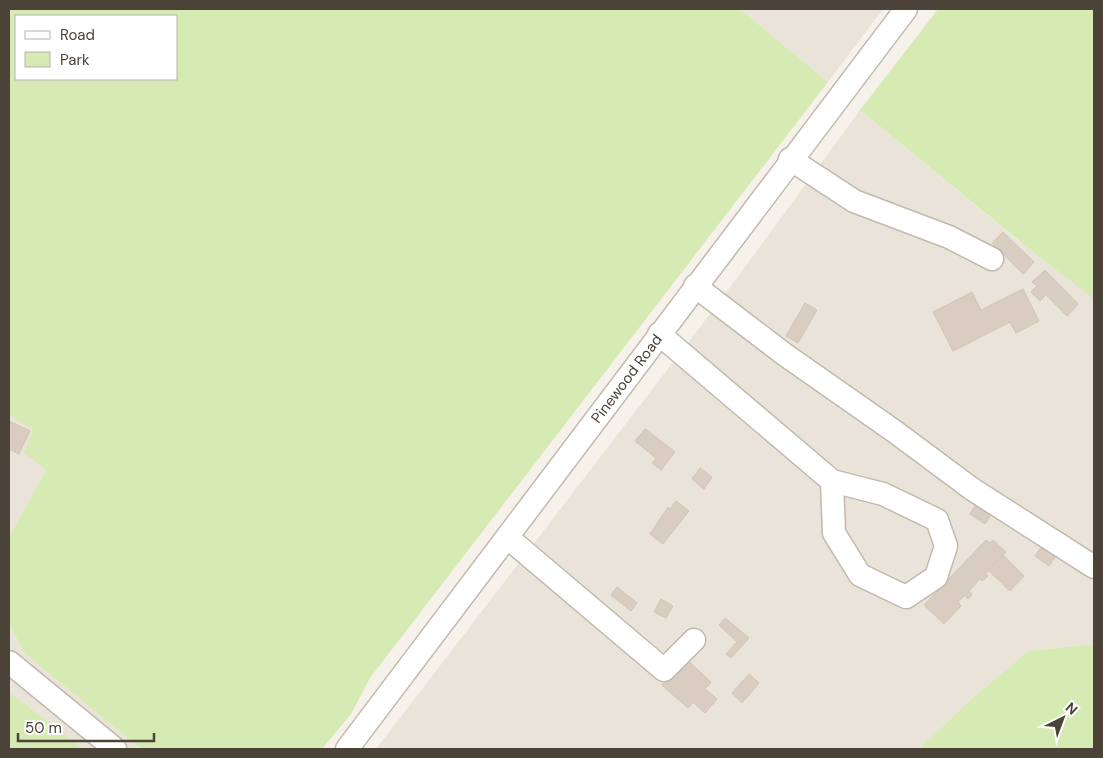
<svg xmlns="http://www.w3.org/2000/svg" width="1103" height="758" font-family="'DM Sans',sans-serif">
<rect width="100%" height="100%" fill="#f6f2eb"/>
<g fill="#eae3d9">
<path d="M740,9H883L828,82Z"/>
<path d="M860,110L1022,244L1094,151V644L1028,651L968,702L919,749H376L717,305Z"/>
<path d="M9,415L33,430L46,470L9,537Z"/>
<path d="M9,623L24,653L141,749H84L9,692Z"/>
</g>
<g fill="#d5ebb3" fill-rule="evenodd">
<path d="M9,9H740L828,82L370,678L351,714L322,749H141L24,653L9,623V537L46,470L24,453L33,430L9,415ZM16,16H176V79H16Z"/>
<path d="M938,9H1094V299L1023,244L860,110Z"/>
<path d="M1094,644V749H919L968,702L1028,651Z"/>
<path d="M9,692L84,749H9Z"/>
</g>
<g fill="#d8cdc0" stroke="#d3c4b3">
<path d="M1003,232L1034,262L1023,274L992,243Z"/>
<path d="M1045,270L1078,304L1067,316L1046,295L1040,301L1031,292L1037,286L1032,282Z"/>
<path d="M1023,289L1039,321L1016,333L1010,322L953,351L933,312L972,292L981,310Z"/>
<path d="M805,303L817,310L798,343L786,336Z"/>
<path d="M9,421L30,431L19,454L9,449Z"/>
<path d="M645,429L675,452L661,470L652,463L656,458L635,441Z"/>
<path d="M700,468L712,477L704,489L692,479Z"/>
<path d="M676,501L689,511L663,544L650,534L668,507L670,509Z"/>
<path d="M978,501L993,511L985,524L970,514Z"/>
<path d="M986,540L990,543L993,540L1006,552L985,574L988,576L982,581L980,579L969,591L972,595L968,599L965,595L958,602L961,606L944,624L924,605Z"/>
<path d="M1042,546L1056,556L1049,566L1035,556Z"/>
<path d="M1003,555L1024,576L1010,591L988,570Z"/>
<path d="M617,587L637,603L631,611L611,595Z"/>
<path d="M661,599L673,606L666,618L654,612Z"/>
<path d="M725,618L749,638L731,658L726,654L737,642L719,625Z"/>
<path d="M686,659L711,682L705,689L717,699L705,713L693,702L688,708L662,685Z"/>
<path d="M749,674L759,683L742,703L732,693Z"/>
</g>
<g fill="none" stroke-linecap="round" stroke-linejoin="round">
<g stroke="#c2b9ad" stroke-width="25">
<g id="minor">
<path d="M790,159L854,201L949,237L992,259"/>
<path d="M695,286L784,354L894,431L972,489L1094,567"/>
<path d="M659,334L832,481L883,494L937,520L946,546L936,577L906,597L860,575L834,533L832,481"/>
<path d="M507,537L664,670L694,640"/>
<path d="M9,662L115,749"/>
<path id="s1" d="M347,749L906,9"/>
</g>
</g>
<use href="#minor" stroke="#fff" stroke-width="22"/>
</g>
<g text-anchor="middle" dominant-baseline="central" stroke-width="5" stroke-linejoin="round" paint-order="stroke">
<g font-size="15" fill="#4b4238" stroke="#fff">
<text stroke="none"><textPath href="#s1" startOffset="464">Pinewood Road</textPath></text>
</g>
</g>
<rect width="1103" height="758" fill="none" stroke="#4b4238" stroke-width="20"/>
<rect x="15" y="15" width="162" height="65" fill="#ffffff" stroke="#b7b3af"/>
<rect x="25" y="31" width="25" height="8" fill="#ffffff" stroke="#b7b3af"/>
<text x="60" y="40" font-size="15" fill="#4b4238">Road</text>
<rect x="25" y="52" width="25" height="15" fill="#d5ebb3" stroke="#b7b3af"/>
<text x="60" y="65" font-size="15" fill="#4b4238">Park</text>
<g transform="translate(1063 718) rotate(42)" stroke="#ffffff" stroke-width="4" paint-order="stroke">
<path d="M0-4L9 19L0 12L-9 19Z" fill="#4b4238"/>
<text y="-8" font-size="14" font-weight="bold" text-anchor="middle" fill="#4b4238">N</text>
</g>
<path d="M18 733v8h136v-8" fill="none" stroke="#4b4238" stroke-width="2.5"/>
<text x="25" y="733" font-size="15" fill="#4b4238" stroke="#ffffff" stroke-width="4" paint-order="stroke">50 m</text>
</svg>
